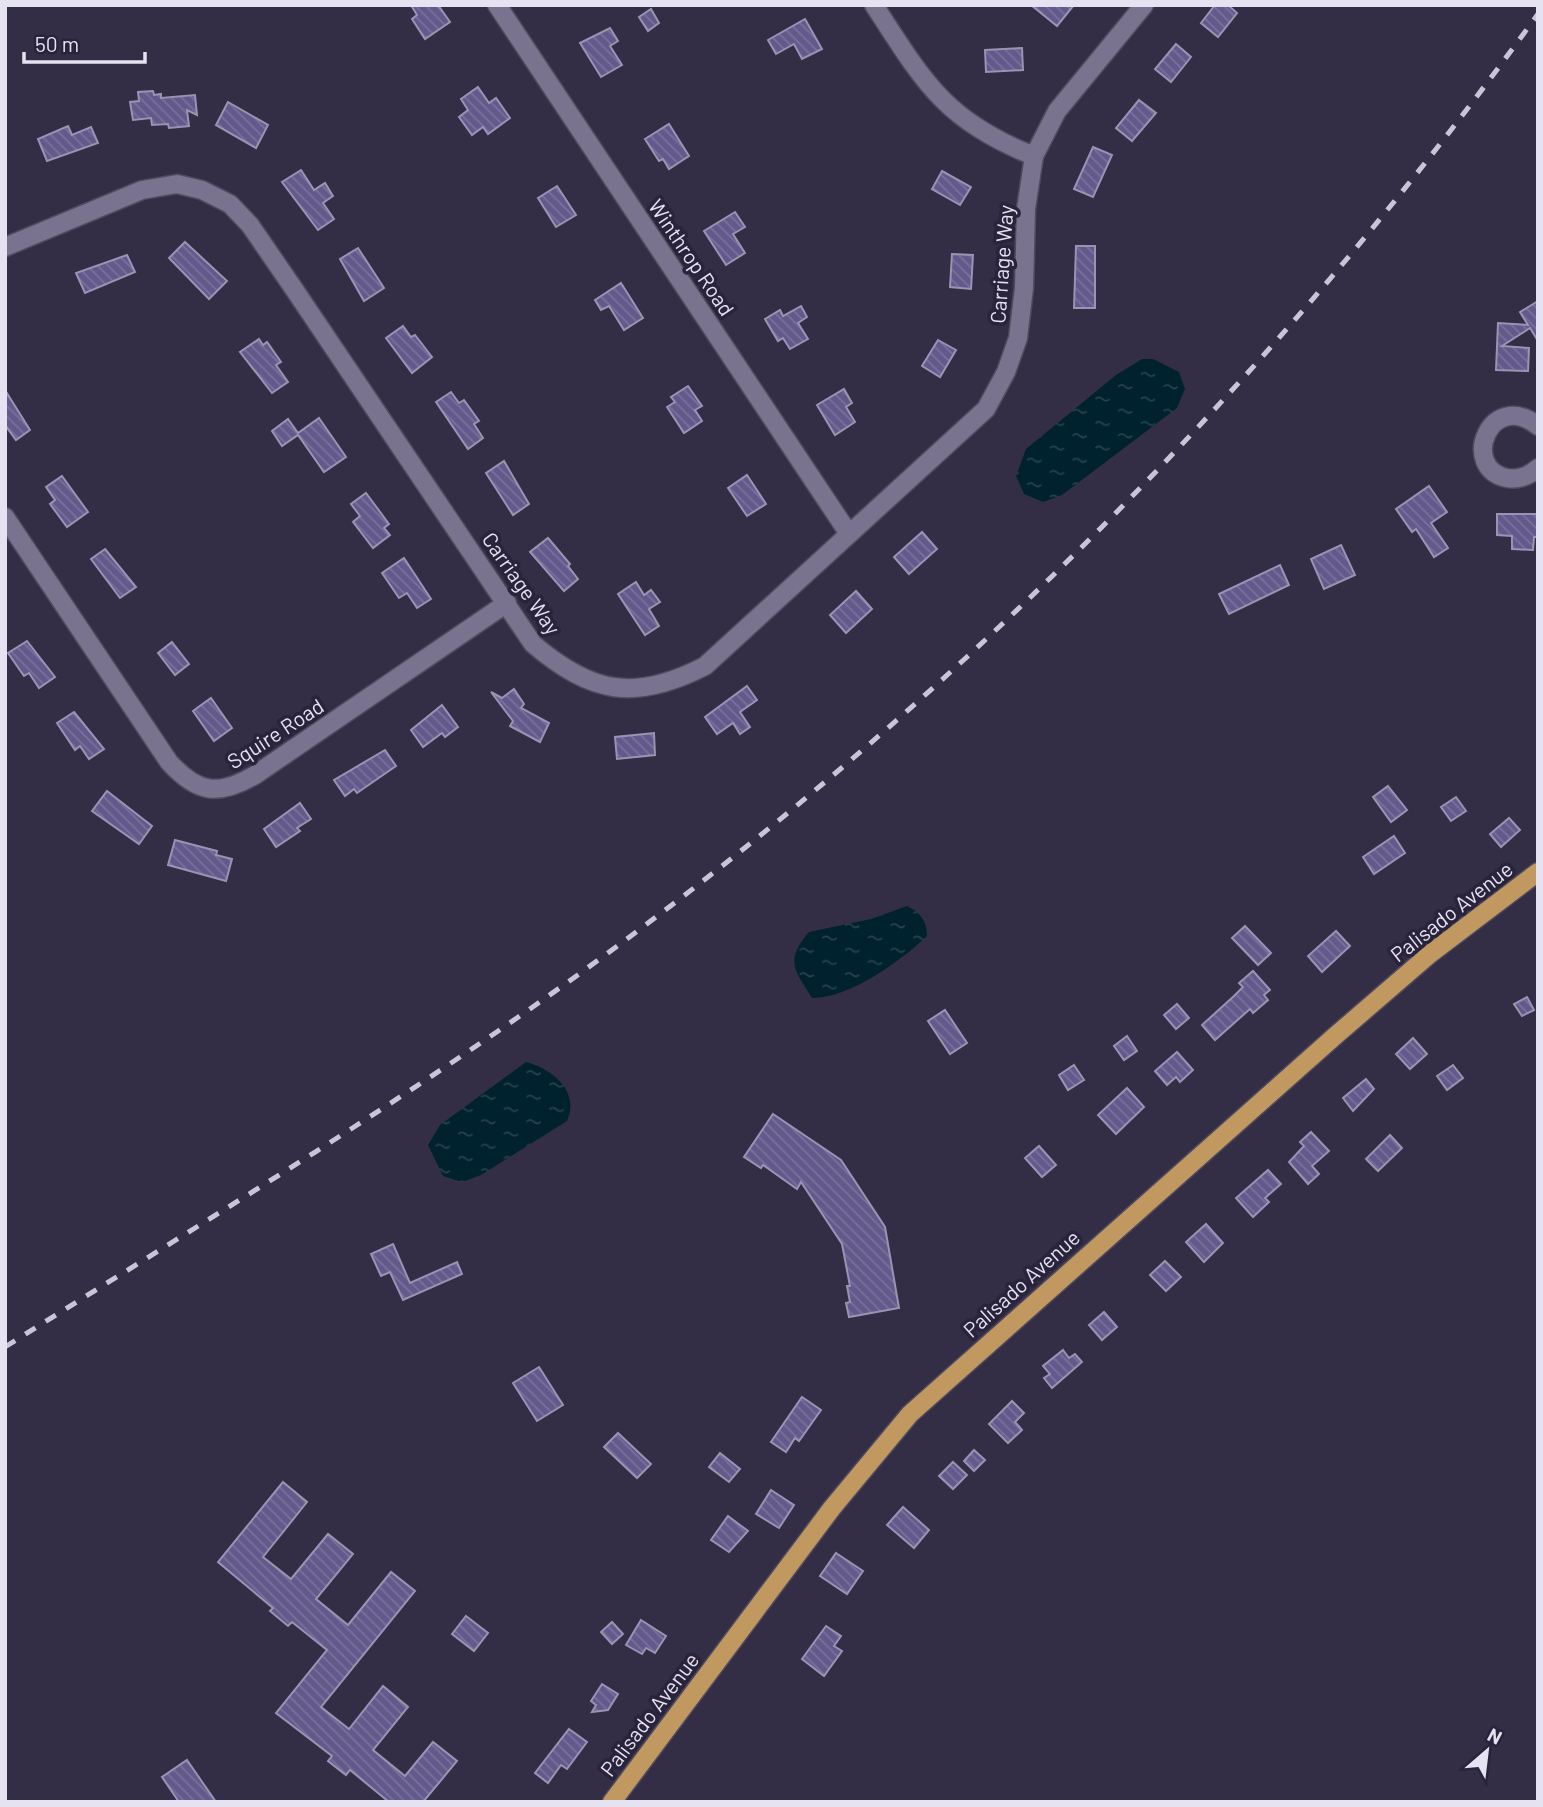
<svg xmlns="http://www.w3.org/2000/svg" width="1543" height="1807" font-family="Barlow,sans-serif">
<defs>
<pattern id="water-ripples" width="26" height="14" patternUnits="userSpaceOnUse" patternTransform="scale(1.75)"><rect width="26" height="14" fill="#00222f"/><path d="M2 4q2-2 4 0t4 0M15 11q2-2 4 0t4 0" fill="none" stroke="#25424e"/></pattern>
<pattern id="building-back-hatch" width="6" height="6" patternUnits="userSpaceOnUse" patternTransform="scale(1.75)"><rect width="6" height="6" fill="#63598b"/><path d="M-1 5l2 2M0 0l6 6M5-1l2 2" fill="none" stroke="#79719c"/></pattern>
</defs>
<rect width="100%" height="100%" fill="#332d45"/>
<g fill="url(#water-ripples)">
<path d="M1142,359H1153L1179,372L1185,389L1177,408L1062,495L1043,502L1024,494L1016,476L1026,449L1116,375Z"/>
<path d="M907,906C920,912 927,921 927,936C901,961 848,999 812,998C795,970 784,961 809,932L871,919Z"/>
<path d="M526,1062C553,1069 580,1092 567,1121L481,1175L462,1182L443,1176L428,1145L440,1125Z"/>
</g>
<g fill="url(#building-back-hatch)" stroke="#9994b2" stroke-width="2">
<path d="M411,5H438L450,22L425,39L412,19L417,15Z"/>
<path d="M1031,5H1074L1057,26Z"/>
<path d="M1215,5H1228L1237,13L1218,37L1201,23Z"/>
<path d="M651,9L659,23L648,31L639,17Z"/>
<path d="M805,19L822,49L802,59L794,44L776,54L768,40Z"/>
<path d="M610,28L618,41L610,46L622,65L601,77L580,43Z"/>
<path d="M1176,44L1191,57L1171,82L1155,69Z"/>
<path d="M1022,48L1023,70L986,72L985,50Z"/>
<path d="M478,87L489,103L496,98L510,118L488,134L483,127L472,135L459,117L468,110L461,99Z"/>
<path d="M153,91L154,95L161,94V98L195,95L197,115L187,110L189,126L169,128L168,124L152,125L151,118L133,120L130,102L139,101L138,92Z"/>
<path d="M1139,100L1156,113L1132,141L1116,128Z"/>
<path d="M228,102L268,125L256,148L216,125Z"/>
<path d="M669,124L689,156L669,169L663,159L659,161L645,139Z"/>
<path d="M68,126L72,135L91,127L98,143L47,161L38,139Z"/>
<path d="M1093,147L1112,155L1093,197L1074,189Z"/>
<path d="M301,170L314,190L325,183L333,196L323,203L334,219L318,230L282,182Z"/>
<path d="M942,171L971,187L960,205L932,189Z"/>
<path d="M557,186L576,215L556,227L538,198Z"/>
<path d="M735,212L745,227L733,234L745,253L726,265L704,231Z"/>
<path d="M185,242L227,281L209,299L169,258Z"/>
<path d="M1076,246H1095V308H1074Z"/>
<path d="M358,248L384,288L364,301L340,259Z"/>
<path d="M952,254L973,255L971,289L950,287Z"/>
<path d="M127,255L135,272L85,293L76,273Z"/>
<path d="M621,283L643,318L624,330L609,306L601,310L595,300Z"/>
<path d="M1538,301V341L1530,328L1502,346L1529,348L1528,371L1496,370L1498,323L1528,325L1520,312Z"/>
<path d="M801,306L807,317L798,323L808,339L790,349L783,338L778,341L765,319L780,310L783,316Z"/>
<path d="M403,326L411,337L415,335L432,357L412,373L386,338Z"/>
<path d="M259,339L263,345L267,342L281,362L276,365L288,382L272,393L240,352Z"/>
<path d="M938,340L956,350L940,377L922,366Z"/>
<path d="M688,386L702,406L695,410L702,421L684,433L667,407L675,402L671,397Z"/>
<path d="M844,389L852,403L846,407L855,422L835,435L817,405Z"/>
<path d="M5,390L30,430L16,440L5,425Z"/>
<path d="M451,392L459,403L464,400L479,421L474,424L483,438L468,449L436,402Z"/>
<path d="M319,418L346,457L324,472L298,435L282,446L272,431L288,419L298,433Z"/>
<path d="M504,461L529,504L513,515L486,473Z"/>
<path d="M747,475L766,504L747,516L728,488Z"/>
<path d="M62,476L88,512L67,527L50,504L55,500L46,487Z"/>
<path d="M1429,486L1447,512L1431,523L1448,548L1434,557L1416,529L1412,532L1396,509Z"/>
<path d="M366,493L389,524L384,528L390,535L373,548L353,522L360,516L351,504Z"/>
<path d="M1497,514H1538V537H1534L1533,550L1512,549V536L1497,535Z"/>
<path d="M922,532L937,549L909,574L894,557Z"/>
<path d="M548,538L570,564L568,566L578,579L564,591L530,552Z"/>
<path d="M1341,545L1355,575L1324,589L1311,559Z"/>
<path d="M105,549L136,587L120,598L91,559Z"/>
<path d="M404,558L431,599L417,608L407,593L399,598L382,573Z"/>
<path d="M1280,565L1289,585L1229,614L1219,594Z"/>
<path d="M636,582L644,595L651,590L660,602L649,609L659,626L645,635L618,594Z"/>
<path d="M856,591L872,609L846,633L830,615Z"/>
<path d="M27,641L55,677L39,688L29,673L24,676L8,653Z"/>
<path d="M172,642L189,664L175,675L158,653Z"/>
<path d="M747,686L757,700L740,712L750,727L740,734L733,723L717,734L705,717Z"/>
<path d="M514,689L524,704L521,708L549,723L540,742L510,726L513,721L491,692L502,698Z"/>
<path d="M211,698L232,728L214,741L193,711Z"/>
<path d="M442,705L458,727L445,737L442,733L423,747L411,730Z"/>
<path d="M74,712L104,749L89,759L80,746L75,750L57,723Z"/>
<path d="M654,733L655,755L617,759L615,737Z"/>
<path d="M385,750L396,766L357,793L354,789L345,796L334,780Z"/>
<path d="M1388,786L1407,810L1391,822L1373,797Z"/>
<path d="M107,791L152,826L139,844L92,811Z"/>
<path d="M1456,797L1466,811L1451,821L1441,807Z"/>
<path d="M300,803L311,819L297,828L300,831L276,847L264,829Z"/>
<path d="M1509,818L1520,830L1501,847L1490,834Z"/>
<path d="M1394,836L1405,853L1374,874L1363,857Z"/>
<path d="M175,840L217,851L216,855L232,859L226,881L168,865Z"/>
<path d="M1245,926L1271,953L1258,965L1232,938Z"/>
<path d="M1336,931L1350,946L1322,972L1308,956Z"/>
<path d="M1253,971L1270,990L1264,995L1268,1000L1253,1013L1250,1009L1215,1040L1202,1025L1234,996L1243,987L1239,983Z"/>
<path d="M1527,997L1534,1010L1522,1016L1514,1004Z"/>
<path d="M1177,1004L1189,1018L1176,1029L1164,1015Z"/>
<path d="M945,1010L967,1043L950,1054L928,1021Z"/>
<path d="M1127,1036L1137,1051L1124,1060L1114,1046Z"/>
<path d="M1413,1038L1427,1054L1410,1069L1396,1054Z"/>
<path d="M1177,1052L1193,1070L1180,1082L1176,1077L1167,1085L1155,1071Z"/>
<path d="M1074,1065L1084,1080L1068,1090L1059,1075Z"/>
<path d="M1453,1065L1463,1078L1447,1090L1437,1076Z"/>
<path d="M1366,1079L1374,1089L1353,1111L1343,1098Z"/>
<path d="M1127,1088L1144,1107L1116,1134L1098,1115Z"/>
<path d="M773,1114L841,1160L885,1227L899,1308L849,1317L846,1303L850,1302L847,1286H850L842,1244L801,1182L797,1189L763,1165L761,1168L744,1157Z"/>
<path d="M1311,1132L1329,1151L1312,1166L1319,1174L1308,1184L1289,1162L1304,1146L1300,1142Z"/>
<path d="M1390,1135L1402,1148L1378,1171L1366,1159Z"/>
<path d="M1039,1146L1056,1165L1042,1177L1025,1158Z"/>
<path d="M1268,1170L1281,1184L1265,1198L1269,1202L1253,1217L1236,1198Z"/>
<path d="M1206,1224L1223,1243L1204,1262L1186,1242Z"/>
<path d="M393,1244L410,1283L457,1262L462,1274L403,1300L390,1272L381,1276L371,1254Z"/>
<path d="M1165,1261L1181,1277L1166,1291L1150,1275Z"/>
<path d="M1104,1312L1117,1327L1102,1340L1089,1325Z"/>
<path d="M1063,1350L1069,1358L1075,1354L1082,1362L1052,1388L1044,1378L1050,1374L1043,1366Z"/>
<path d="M539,1367L563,1405L537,1421L513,1383Z"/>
<path d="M802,1397L821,1410L799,1441L795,1438L786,1452L771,1442Z"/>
<path d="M1012,1401L1024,1413L1015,1422L1022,1430L1008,1443L989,1424Z"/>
<path d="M618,1433L651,1464L637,1478L604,1447Z"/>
<path d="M974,1450L985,1460L974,1471L964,1461Z"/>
<path d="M720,1453L740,1469L729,1482L709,1467Z"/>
<path d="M953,1462L967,1475L953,1489L939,1476Z"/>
<path d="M283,1482L307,1502L263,1557L291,1579L328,1534L353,1554L316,1599L348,1625L391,1572L415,1591L321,1707L349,1729L383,1686L408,1707L373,1750L405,1776L433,1742L457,1761L423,1802H389L350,1770L346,1775L328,1761L332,1756L276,1713L327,1650L292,1622L288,1626L270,1611L273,1608L218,1562Z"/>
<path d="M771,1490L794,1505L779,1528L756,1514Z"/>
<path d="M903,1507L929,1530L914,1548L887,1525Z"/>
<path d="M728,1516L748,1531L729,1552L711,1540Z"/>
<path d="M836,1553L863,1571L847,1594L820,1576Z"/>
<path d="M466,1616L488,1633L474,1651L452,1634Z"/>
<path d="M641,1620L666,1636L655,1653L646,1648L642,1654L626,1645Z"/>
<path d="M612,1622L623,1634L612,1644L601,1632Z"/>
<path d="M826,1626L841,1636L834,1646L842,1651L824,1676L802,1659Z"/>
<path d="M602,1684L618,1694L608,1710L592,1712L596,1705L591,1701Z"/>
<path d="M569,1729L587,1742L567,1769L561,1765L548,1783L535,1773Z"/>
<path d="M187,1760L216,1802H179L162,1777Z"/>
</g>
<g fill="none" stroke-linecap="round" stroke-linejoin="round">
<g stroke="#504a5e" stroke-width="21">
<g id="minor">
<path d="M497,5L849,534"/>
<path d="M874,5C924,82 945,121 1034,156L1057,111L1144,5"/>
<path d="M5,247L142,190L177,184L202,190L230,204L250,225L294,289L533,644C592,694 635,702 705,666L986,409L1006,372L1018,338L1024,288L1026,209L1034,156"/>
<path d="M1538,426C1490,388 1459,468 1507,478C1519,480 1529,476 1538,468"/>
<path d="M5,517L169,762C197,793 218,797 255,775L507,603"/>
</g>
</g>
<g stroke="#504a5e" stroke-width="21">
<path id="major" d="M612,1802L832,1508L910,1414L1335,1036L1430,954L1538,872"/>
</g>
<use href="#minor" stroke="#79738f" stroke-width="18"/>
<use href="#major" stroke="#c09860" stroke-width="18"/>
<path stroke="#c9c5d6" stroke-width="5" stroke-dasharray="12 12" stroke-linecap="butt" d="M5,1347C211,1217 420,1092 616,947C969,686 1280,370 1538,14"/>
</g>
<g text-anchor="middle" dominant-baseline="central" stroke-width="7" stroke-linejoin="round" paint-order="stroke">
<g font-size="21" fill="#e5e2f1" stroke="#29233b">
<text transform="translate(692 257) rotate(56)">Winthrop Road</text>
<text transform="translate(1001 264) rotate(-86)">Carriage Way</text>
<text transform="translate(522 583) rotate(55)">Carriage Way</text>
<text transform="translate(275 733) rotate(-33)">Squire Road</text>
<text transform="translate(1451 911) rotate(-38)">Palisado Avenue</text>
<text transform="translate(1021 1283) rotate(-42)">Palisado Avenue</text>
<text transform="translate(649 1714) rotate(-53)">Palisado Avenue</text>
</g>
</g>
<rect width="1543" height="1807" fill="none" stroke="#e5e2f1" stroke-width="14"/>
<g transform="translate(1487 1751) rotate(28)" stroke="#29233b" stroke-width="5" paint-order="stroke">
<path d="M0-5L12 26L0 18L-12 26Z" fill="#e5e2f1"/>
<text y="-10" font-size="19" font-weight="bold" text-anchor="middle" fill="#e5e2f1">N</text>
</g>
<path d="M24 52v10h121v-10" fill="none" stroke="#e5e2f1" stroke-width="3.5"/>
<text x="35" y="52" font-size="21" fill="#e5e2f1" stroke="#29233b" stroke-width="5" paint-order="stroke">50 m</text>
</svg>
